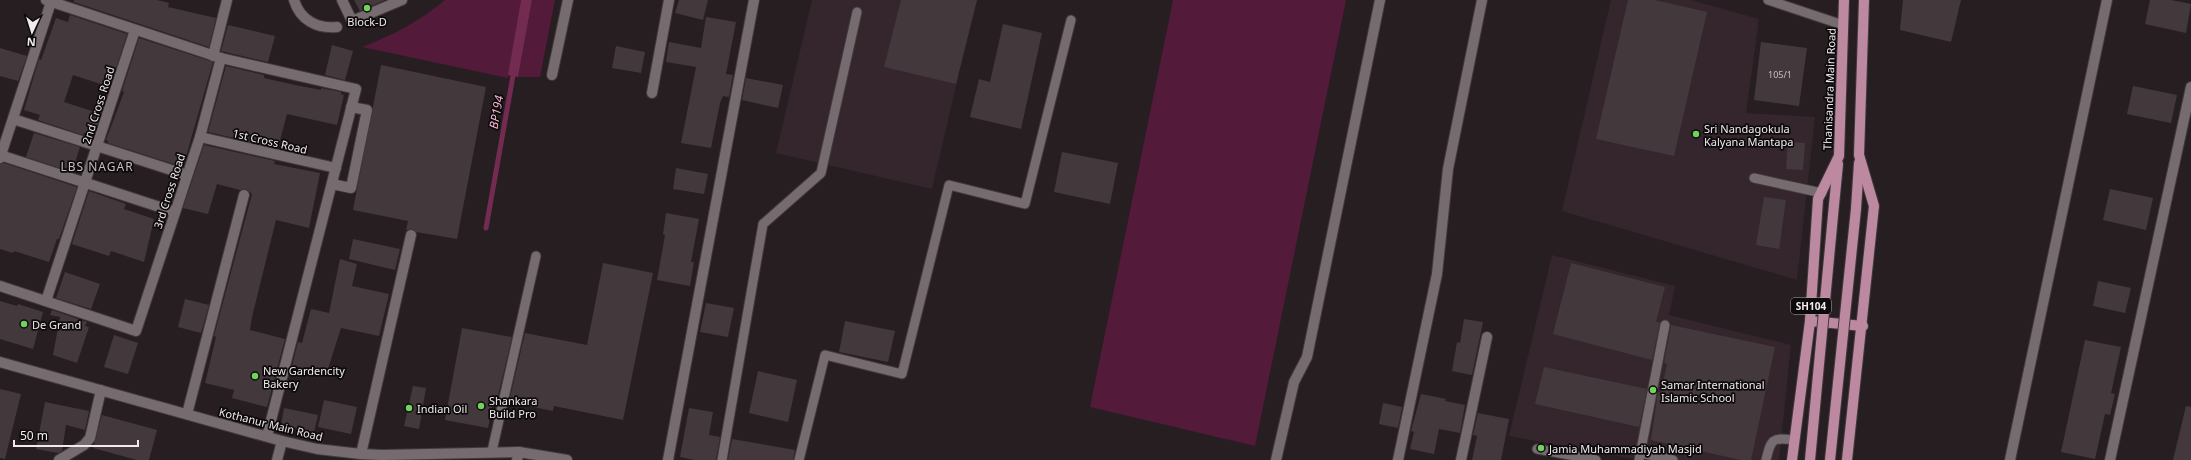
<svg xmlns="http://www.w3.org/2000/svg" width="2191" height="460" font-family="'Noto Sans',sans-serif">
<rect width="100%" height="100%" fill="#271e22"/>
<g fill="#34262c">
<path d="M812,0H976L932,189L776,153Z"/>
<path d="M1611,0H1691L1759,19L1746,113L1815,117L1797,280L1562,211Z"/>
<path d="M1552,255L1675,286L1669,315L1791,345L1779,460H1640L1509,436Z"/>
</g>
<g fill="#531a39">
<path d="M445,0H521L508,78L362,47C393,35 420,21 445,0Z"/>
<path d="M532,0H555L540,77H518Z"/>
<path d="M1173,0H1346L1255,446L1090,407Z"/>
</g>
<path fill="#732b51" d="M521,0H532L518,77L508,75Z"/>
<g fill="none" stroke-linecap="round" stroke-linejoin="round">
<path stroke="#732b51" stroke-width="5" d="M486,228L514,70"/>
</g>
<g fill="#43393d">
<path d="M74,0H157L169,3L168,7L216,18L209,47L74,2Z"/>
<path d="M354,0H385L360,11Z"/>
<path d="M679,0H708L703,20L675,13Z"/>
<path d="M901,0H977L956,84L884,67Z"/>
<path d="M1628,0H1655L1707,12L1674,156L1596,139Z"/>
<path d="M1903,0H1961L1951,42L1900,30Z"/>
<path d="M2150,0H2171L2191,4L2186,33L2145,24Z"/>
<path d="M70,15L127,34L110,87L73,75L64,102L101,114L93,136L84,133L83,135L38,120L40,115L24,110L39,59L41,60L56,18L68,22Z"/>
<path d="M706,17L736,22L726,74L733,75L729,97L723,96L720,103L711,148L681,143L696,67L666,62L669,42L701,48Z"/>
<path d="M1003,24L1042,33L1021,129L970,117L979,79L990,82Z"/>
<path d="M228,25L275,36L268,62L221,51Z"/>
<path d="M139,38L213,62L183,167L108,143V141L106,140L124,92L122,91Z"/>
<path d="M1761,42L1807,48L1799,106L1754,100Z"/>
<path d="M332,45L353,51L345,80L325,75Z"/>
<path d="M616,46L645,52L641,73L612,68Z"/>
<path d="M0,48L27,56L18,81L0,76Z"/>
<path d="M381,65L486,87L457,239L416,232L412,229L406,230L408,221L353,210Z"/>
<path d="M226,66L264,75V78L295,85L321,90V88L341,92V94L344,95L337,125L287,114L278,148L208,132Z"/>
<path d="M746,78L783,85L778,108L742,100Z"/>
<path d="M2133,86L2177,95L2171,123L2127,114Z"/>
<path d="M34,133L80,147L72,172L26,157Z"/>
<path d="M1788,142L1805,143L1803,170L1786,169Z"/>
<path d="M204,145L275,161L274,164L320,173L309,228L276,220L252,317L250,330L285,339L267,407L232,398L234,390L205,383L216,337L214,336L252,194L246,189L240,190L217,184L208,214L183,208Z"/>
<path d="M1062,152L1118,163L1110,204L1054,192Z"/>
<path d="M4,163L77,187L59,239H57L49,262L14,251L13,253L0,249V164Z"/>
<path d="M676,168L708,174L704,194L673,189Z"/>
<path d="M2110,189L2153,198L2146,230L2103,220Z"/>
<path d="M89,191L126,204L124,209L154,219L144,262L111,251L109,256L72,244Z"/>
<path d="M1764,197L1786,200L1779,249L1756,245Z"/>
<path d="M666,213L699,219L691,262H694L690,286L657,280L665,235L663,234Z"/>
<path d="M353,239L400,249L395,270L349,259Z"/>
<path d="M340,259L357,264L352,286L389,294L379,336L341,328L326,375L292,366L298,342L302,343L311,309L329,313Z"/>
<path d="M603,263L653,273L623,420L554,406L553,411L509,402L525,333L587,345Z"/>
<path d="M1571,263L1665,287L1656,322H1660L1652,360L1553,334Z"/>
<path d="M65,272L100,284L91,309L56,298Z"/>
<path d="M2098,281L2131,288L2125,313L2093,306Z"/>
<path d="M185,299L209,305L201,333L178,327Z"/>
<path d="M0,301L17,306L18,304L43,312L33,349L0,339Z"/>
<path d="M706,303L734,308L728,337L700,332Z"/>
<path d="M52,310L87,322L85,326L89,327L77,363L53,355L60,317L50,315Z"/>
<path d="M1464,319L1483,322L1472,375L1452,371L1457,342L1460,343Z"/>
<path d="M845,321L895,331L888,362L839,352Z"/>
<path d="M1671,325L1775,347L1751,460H1741L1651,440L1658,392H1661L1667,364L1664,363Z"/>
<path d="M462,328L512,337L497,400L494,399L488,428L445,420Z"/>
<path d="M114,335L138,343L128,374L104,367Z"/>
<path d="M2085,340L2121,347L2111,393L2115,394L2110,415L2105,414L2095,459L2061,452Z"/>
<path d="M1544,367L1647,389L1639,427L1535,404Z"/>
<path d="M758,371L797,380L788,422L749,413Z"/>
<path d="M413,386L426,388L419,429L404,426Z"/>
<path d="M0,389L21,394L5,459L0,458Z"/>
<path d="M1421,394L1446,399L1445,401L1465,405L1460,433L1439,429L1434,454L1410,449L1414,432L1411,431Z"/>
<path d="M324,400L357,407L351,434L318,427Z"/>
<path d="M45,402L89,411L85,430L66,425L62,451L58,453L36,449Z"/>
<path d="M1383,403L1402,407L1398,428L1379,424Z"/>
<path d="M2186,406L2191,407V460H2173Z"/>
<path d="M284,408L318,415L314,432L281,425Z"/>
<path d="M689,408L713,412L709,435L720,437L716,460H695L680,457Z"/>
<path d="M1478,413L1509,419L1501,460H1472L1477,436L1473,435Z"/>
<path d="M102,415L157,430L149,460H137L93,448Z"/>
<path d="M732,439L795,450L793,460H728Z"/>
</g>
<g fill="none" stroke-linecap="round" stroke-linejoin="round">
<g stroke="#413a3d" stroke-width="11">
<g id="lane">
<path d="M1768,0L1843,25"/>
<path d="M1754,178L1822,193"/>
<path d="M1537,449L1596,460"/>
<path d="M492,451L536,256"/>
<path d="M1640,453L1673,460"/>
<path d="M722,460L763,224L821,173L857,12"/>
<path d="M799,460L825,355L902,374L949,185L1025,204L1071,20"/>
<path d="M1639,460L1665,325"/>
<path d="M1766,460C1771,439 1772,437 1794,440"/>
</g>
</g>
<g stroke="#413a3d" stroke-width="12">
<g id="street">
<path d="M46,0L221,58L356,89L267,436"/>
<path d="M294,0C300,20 317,29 337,27"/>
<path d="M342,0L352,21L402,0"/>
<path d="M213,56L227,0"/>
<path d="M552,75L568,0"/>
<path d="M652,93L669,0"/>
<path d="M13,119L187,175"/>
<path d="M200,137L336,168"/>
<path d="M0,155L175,212"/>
<path d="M0,158L51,2"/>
<path d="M332,184L351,188L367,110L351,107"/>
<path d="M0,286L136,331L200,137L221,58"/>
<path d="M46,301L135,30"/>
<path d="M187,414L244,195"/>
<path d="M361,454L411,235"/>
<path d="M59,460L84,445L90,438L101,390"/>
<path d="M277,460L282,441"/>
<path d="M517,460L519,452"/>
<path d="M668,460L754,0"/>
<path d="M1276,460L1294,382L1307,357L1380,0"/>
<path d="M1398,460L1437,274L1448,169L1482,0"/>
<path d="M1461,460L1487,337"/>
<path d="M2010,460L2107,0"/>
<path d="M2110,460L2191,87"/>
</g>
</g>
<g stroke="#413a3d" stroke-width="12">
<path id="secondary" d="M0,362L282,441L317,449L361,454L382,455L519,452L567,460"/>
</g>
<g stroke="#413a3d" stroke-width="12">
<g id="primary">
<path d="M1834,205L1838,164"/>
<path d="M1856,209L1859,163"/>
<path d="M1810,321L1863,326"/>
<path d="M1792,460L1810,321L1818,199L1839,156L1844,0"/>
<path d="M1847,460L1874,206L1859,155L1864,0"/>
</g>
</g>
<use href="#lane" stroke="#766c70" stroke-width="9"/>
<use href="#street" stroke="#766c70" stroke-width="10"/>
<use href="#secondary" stroke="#766c70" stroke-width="10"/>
<use href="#primary" stroke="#bc89a0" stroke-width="10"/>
<g stroke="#413a3d" stroke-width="12" stroke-linecap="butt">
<g id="primary-bridge">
<path d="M1810,460L1834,205"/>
<path d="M1830,460L1856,209"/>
</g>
</g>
<use href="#primary-bridge" stroke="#bc89a0" stroke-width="10"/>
</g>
<g fill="#71d35e" stroke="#0d0a0b" stroke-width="1.5">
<circle cx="367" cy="8" r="4"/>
<circle cx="1696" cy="134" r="4"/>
<circle cx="24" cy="324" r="4"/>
<circle cx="255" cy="376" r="4"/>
<circle cx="1653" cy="390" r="4"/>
<circle cx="481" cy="406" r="4"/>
<circle cx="409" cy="408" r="4"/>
<circle cx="1541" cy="448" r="4"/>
</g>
<g text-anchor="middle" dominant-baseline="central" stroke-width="3.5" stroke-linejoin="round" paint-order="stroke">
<g font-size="9" fill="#c6bec2">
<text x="1780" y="74">105/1</text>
</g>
<rect fill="#0d0a0b" stroke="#ada8aa" stroke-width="1" x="1791" y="298" width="40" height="16" rx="3"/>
<g font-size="10" font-weight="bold" fill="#f1ebee">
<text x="1811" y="306">SH104</text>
</g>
<g font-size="11" fill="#f1ebee" stroke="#0d0a0b" text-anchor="start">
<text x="367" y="21" text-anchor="middle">Block-D</text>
<text x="1704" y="128">Sri Nandagokula<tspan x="1704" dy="13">Kalyana Mantapa</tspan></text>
<text x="32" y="324">De Grand</text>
<text x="263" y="370">New Gardencity<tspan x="263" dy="13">Bakery</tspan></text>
<text x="1661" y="384">Samar International<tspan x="1661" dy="13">Islamic School</tspan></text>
<text x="489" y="400">Shankara<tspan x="489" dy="13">Build Pro</tspan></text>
<text x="417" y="408">Indian Oil</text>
<text x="1549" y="448">Jamia Muhammadiyah Masjid</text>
</g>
<g font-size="11" fill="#f1ebee" stroke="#0d0a0b">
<text transform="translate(1829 89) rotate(-88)">Thanisandra Main Road</text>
<text transform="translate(98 105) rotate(-72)">2nd Cross Road</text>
<text transform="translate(270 141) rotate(13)">1st Cross Road</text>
<text transform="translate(169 191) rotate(-72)">3rd Cross Road</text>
<text transform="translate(271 424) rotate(14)">Kothanur Main Road</text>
</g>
<g font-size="12" font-style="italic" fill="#f8b6d3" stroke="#0d0a0b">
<text transform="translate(496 112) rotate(-80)">BP194</text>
</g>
<g font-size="12" letter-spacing="1" fill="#c8bdc2" stroke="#0d0a0b">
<text x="97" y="166">LBS NAGAR</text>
</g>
</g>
<g transform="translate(32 32) rotate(184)" stroke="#0d0a0b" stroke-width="3" paint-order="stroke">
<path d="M0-3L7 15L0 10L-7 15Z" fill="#f1ebee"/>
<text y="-6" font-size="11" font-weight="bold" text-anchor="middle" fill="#f1ebee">N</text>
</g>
<path d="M14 440v6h124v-6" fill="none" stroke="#f1ebee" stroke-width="2"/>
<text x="20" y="440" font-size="12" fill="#f1ebee" stroke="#0d0a0b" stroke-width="3" paint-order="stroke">50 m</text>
</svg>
